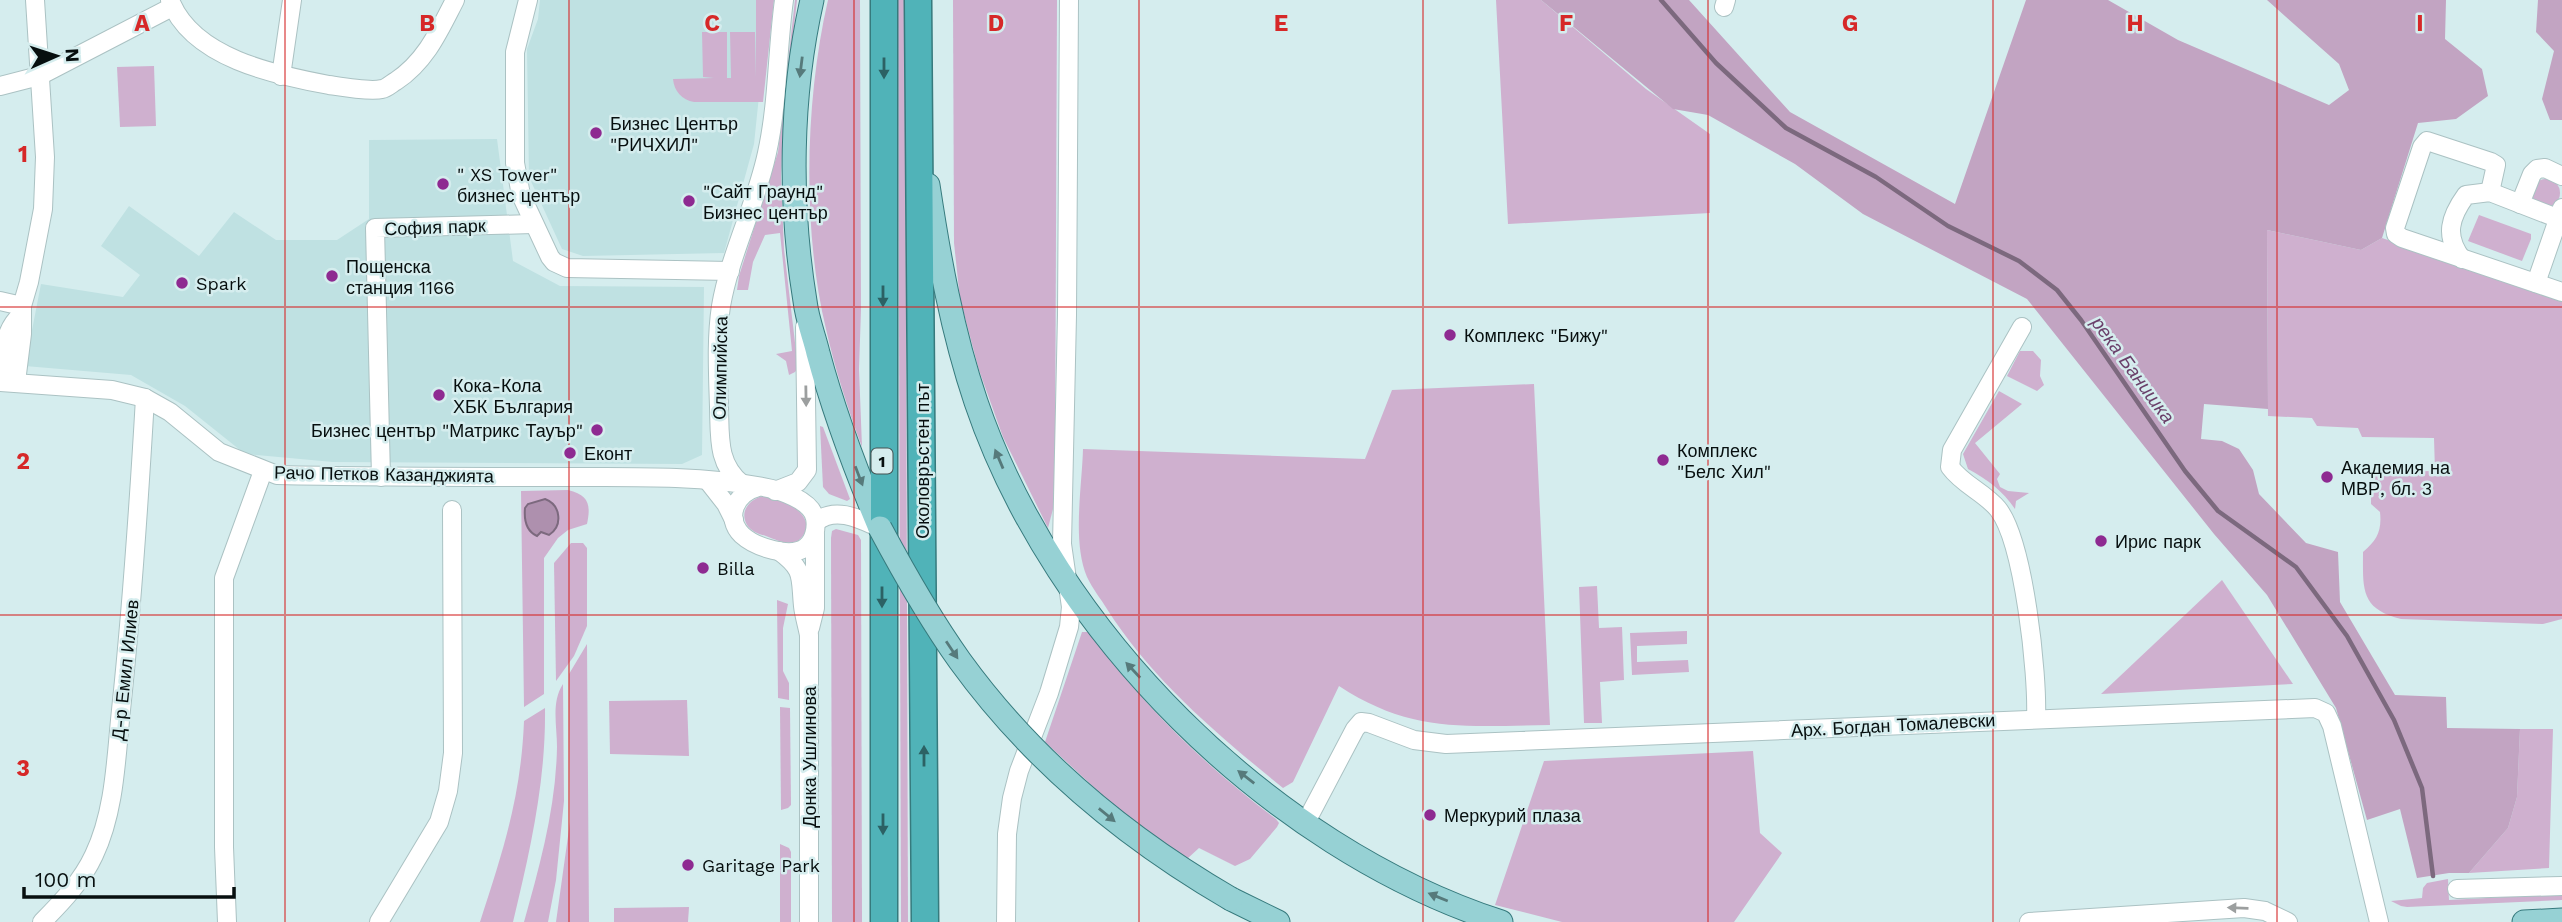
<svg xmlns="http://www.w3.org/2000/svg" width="2562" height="922" font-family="'Work Sans',sans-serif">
<rect width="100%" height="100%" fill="#d5edee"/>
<g fill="#bfe1e2">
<path d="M540,0H769L754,144L724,253L583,256L562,249L529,177L527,49L538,19Z"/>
<path d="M497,139L513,261L560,286L704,287L702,455L682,464L333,462L245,454L185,406L131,375L25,366L41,284L123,297L140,275L101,246L129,206L199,256L234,212L276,240H337L369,219V140Z"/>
</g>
<g fill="#cfb0cf">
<path d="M756,0H774L763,102H694C682,100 674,91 673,79L714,78L703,77L702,32H727V78H731L730,32H755L756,78Z"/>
<path d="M795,0H797L783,125L781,177L784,249L798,368L795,372L789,375L786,361L776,354L792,351L780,233L765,235L753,262L748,290H737L739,276L778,152Z"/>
<path d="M828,0H860L861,310L859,369L862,447C848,409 835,369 826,329C802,229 805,100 828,0Z"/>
<path d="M898,0H905L908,922H901Z"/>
<path d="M953,0H1057L1055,465L1053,509L1048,528L1003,437L979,370L960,299L954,243Z"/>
<path d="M1496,0H1541L1646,89L1710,134V213L1508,224Z"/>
<path d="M154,66L156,126L120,127L117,67Z"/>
<circle cx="2546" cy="193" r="14"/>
<path d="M2479,215L2531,234V239L2522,261L2468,241Z"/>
<path d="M2267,230L2361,250L2382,238L2562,299V619L2543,624L2401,619C2360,609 2363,589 2363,552C2377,540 2382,531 2380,512L2371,504V472L2435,471L2434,438L2362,437L2358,428L2317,426L2312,418L2268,416Z"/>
<path d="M2020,351H2033L2041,360L2040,376L2044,385L2037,391L2007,376Z"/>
<path d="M1534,384L1550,725C1467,726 1412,734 1339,686L1293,782L1283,788C1219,736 1152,680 1107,609C1101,599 1092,588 1087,577C1072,542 1082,487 1083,449L1365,459L1392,390Z"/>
<path d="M1999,391L2022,404L1975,443L2000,474L1997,479L2000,487L2008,491L2029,493L2016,501L2015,509C2002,490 1988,480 1968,469L1963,454Z"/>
<path d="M820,426L823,427L850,499L847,501L829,494L823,487Z"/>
<path d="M568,490C589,495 591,505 587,524L568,530L558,538L544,558V694L524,707L521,491Z"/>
<path d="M763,496C780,500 805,507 807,527C800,550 783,543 766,536C759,534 752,532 747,525C739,511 750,499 763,496Z"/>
<path d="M836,529L858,535L861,540L862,922H832L831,538L832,531Z"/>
<path d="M571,543H583L587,548V626L574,656L556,681L554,563Z"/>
<path d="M2222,580L2293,684L2101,694Z"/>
<path d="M1597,586L1599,628L1622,627L1624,680L1600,682L1602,723H1584L1579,587Z"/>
<path d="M777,600L788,604L783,628V671L789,683V700L778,698Z"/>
<path d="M1687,631V644L1637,646V662L1688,660L1689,672L1632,675L1630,633Z"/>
<path d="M1082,632H1089L1091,635C1144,706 1205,766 1276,819L1279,823L1277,827L1250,859L1235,866L1199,848L1187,859L1113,805L1045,742Z"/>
<path d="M587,644L589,922H556L570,822L569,674Z"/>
<path d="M563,684L564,801L556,880L548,922H524C540,865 556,807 557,747C557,726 551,702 563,684Z"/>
<path d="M687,700L689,756L610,754L609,701Z"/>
<path d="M780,707L790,708L791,805L788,808L781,810Z"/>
<path d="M545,708C546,782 530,851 513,922H480C503,851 521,797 524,721Z"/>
<path d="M2520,729H2553L2549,868L2469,873L2508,828L2517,797Z"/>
<path d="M1753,751L1760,833L1782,853L1734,922H1562L1495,905L1544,761Z"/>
<path d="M780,844L789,848L791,852V922H780Z"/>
<path d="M2448,879L2449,900L2562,894V900L2407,907L2401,906L2391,901L2422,898L2423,888L2427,883Z"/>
<path d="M689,907L688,922H614V908Z"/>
</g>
<g fill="#c2a4c2">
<path d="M1541,0H1689L1790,112L1955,204L2026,0H2108L2178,40L2329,105L2349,90L2339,64L2267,0H2446L2445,39L2482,69L2488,96L2456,119L2418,123L2382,238L2361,250L2267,230L2268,409L2204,404L2201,439L2222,441L2239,449L2253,470L2259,494L2306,543L2338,552L2340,602L2395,695L2446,697L2447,728L2520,729L2517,797L2508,828L2469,873H2449L2417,878L2400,809L2367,820L2336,708L2267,595L2214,534L2027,299L1863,214L1795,164L1708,115L1673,109Z"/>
<path d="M2538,0H2562V120H2550L2542,99L2554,51L2536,32Z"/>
</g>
<path fill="#ae90ae" stroke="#7c697e" stroke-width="2" d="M545,499C561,505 563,526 549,535L541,532L537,536C526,531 524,519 525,508L528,504Z"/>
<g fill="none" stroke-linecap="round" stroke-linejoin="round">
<path stroke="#7c697e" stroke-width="4.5" d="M1661,0L1716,63L1786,128L1876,177L1948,226L2019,261L2057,290L2081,320L2185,471L2218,511L2296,567L2347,636L2394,720L2422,788L2433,876"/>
<g stroke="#abc2c3" stroke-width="20">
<g id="minor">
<path d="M170,0C192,58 275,75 329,85C342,87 370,92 382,89C387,88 392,83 396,81C426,61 439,31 455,0"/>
<path d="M528,0L515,52V163L521,195L550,257L554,262L567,268L730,271"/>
<path d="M1724,7L1726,0"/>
<path d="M281,76L292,0"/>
<path d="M0,86L39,76L172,7"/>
<path d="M2490,192L2496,165L2491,162L2427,141L2422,147L2395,228L2396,234L2402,238L2562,292"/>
<path d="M2520,204L2532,174L2537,169L2545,168L2562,176"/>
<path d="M2462,259C2444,236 2450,217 2466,195L2490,192L2562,220"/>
<path d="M2536,283L2562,208"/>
<path d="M0,301L22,306"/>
<path d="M2022,327L1952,450L1950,467C1963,485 1984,492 1998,509C2024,542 2038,675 2036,718"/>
<path d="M0,377C4,354 3,331 21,315"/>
<path d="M0,382L112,390L145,398L170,412L219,452L277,475C372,477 467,477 563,477C629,477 698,475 763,487C780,490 811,500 815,518C817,528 814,541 806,547C791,559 755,547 742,535C724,517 736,493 758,487"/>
<path d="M16,382L22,334V306L29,282L43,209L45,157L35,0"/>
<path d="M381,477L375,228L533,224"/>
<path d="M708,481L726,504L734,520"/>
<path d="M742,484C717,464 720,437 719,407C718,373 716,339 721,306C730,254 756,205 767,153C778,103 777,51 784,0"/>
<path d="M775,491L798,482L807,470L805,327"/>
<path d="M816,522C835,506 860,519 880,528"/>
<path d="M779,551C805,570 800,577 803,606C804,615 807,625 809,635V922"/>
<path d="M810,628L815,608V534"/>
<path d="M1306,822L1355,729L1361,722L1369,723L1414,740L1446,744L2315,708L2326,713L2332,726L2379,922"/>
<path d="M2457,889L2562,886"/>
<path d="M42,922C62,902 82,881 94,855C115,811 116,758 121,710C132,606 139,502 145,398"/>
<path d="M227,922L224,847V578L263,471"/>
<path d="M379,922L439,822L448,791L453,753L452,510"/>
<path d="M1006,922L1007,834L1012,798L1019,771L1049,693L1069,627L1071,607L1062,544L1067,315L1069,0"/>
<path d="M2029,922L2244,908L2265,911L2288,922"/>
</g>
</g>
<g stroke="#367a7d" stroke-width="25">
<g id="major">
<path d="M812,0C790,97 789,203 805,301C807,319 814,336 818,353C834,413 856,471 880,528"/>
<path d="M928,185C939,258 952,331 976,402C1054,632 1270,847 1501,922"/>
<path d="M1231,899L1278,922"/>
<path d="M2524,922L2562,920"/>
</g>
</g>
<g stroke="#367a7d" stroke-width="29">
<g id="highway">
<path d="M918,0L925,922"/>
<path d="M884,922V0"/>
</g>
</g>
<use href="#minor" stroke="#fff" stroke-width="18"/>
<use href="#major" stroke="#96d1d4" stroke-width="23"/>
<use href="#highway" stroke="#50b3b8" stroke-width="26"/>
<g stroke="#367a7d" stroke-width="25" stroke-linecap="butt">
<path id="major-bridge" d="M880,528C904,573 930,619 960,661C1031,759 1126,838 1231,899"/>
</g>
<use href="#major-bridge" stroke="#96d1d4" stroke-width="23"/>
</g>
<defs><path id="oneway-solid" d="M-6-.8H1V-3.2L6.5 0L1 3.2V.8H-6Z" transform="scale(1.75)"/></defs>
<g fill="#567a7b">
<use href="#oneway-solid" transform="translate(801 67) rotate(97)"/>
<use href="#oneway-solid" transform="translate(999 459) rotate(-113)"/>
<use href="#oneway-solid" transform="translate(859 476) rotate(69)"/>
<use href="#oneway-solid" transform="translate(952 650) rotate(56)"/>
<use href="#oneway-solid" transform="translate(1133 670) rotate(-133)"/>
<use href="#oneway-solid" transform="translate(1246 777) rotate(-142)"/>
<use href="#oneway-solid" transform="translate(1107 815) rotate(39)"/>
<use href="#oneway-solid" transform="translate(1438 897) rotate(-158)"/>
</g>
<g fill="#2c6164">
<use href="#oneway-solid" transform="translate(884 68) rotate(90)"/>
<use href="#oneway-solid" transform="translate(883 296) rotate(90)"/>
<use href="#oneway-solid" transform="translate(882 597) rotate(90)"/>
<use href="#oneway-solid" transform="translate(924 756) rotate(-90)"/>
<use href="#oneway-solid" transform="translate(883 824) rotate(90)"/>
</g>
<g fill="#9c9f9f">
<use href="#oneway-solid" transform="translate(806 396) rotate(89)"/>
<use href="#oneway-solid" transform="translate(2238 908) rotate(-178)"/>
</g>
<path fill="none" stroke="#d62828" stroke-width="2" stroke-opacity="0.55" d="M285,0V922M569,0V922M854,0V922M1139,0V922M1423,0V922M1708,0V922M1993,0V922M2277,0V922M0,307H2562M0,615H2562"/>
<g fill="#8e2a91" stroke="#d5edee" stroke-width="2.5">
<circle cx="596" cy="133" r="7"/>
<circle cx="443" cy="184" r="7"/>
<circle cx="689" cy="201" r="7"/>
<circle cx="332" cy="276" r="7"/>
<circle cx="182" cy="283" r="7"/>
<circle cx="1450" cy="335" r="7"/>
<circle cx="439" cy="395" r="7"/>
<circle cx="597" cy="430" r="7"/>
<circle cx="570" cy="453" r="7"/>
<circle cx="1663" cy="460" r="7"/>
<circle cx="2327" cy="477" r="7"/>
<circle cx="2101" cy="541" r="7"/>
<circle cx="703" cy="568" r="7"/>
<circle cx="1430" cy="815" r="7"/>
<circle cx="688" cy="865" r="7"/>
</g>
<g text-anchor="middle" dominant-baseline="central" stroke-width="5" stroke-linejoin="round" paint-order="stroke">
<rect fill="#d5edee" stroke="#455252" stroke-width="2" x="871.5" y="448.5" width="21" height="25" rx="5"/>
<g font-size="16" font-weight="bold" fill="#070f0f">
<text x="882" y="461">1</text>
</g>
<g font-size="18" fill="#070f0f" stroke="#d5edee" text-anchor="start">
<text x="610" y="123">Бизнес Център<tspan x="610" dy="21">"РИЧХИЛ"</tspan></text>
<text x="457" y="174">" XS Tower"<tspan x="457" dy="21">бизнес център</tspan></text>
<text x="703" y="191">"Сайт Граунд"<tspan x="703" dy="21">Бизнес център</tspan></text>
<text x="346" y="266">Пощенска<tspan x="346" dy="21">станция 1166</tspan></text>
<text x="196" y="283">Spark</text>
<text x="1464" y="335">Комплекс "Бижу"</text>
<text x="453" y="385">Кока-Кола<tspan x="453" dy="21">ХБК България</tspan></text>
<text x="583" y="430" text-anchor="end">Бизнес център "Матрикс Тауър"</text>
<text x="1677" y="450">Комплекс<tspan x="1677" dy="21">"Белс Хил"</tspan></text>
<text x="584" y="453">Еконт</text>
<text x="2341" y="467">Академия на<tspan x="2341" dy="21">МВР, бл. 3</tspan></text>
<text x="2115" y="541">Ирис парк</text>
<text x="717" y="568">Billa</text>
<text x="1444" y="815">Меркурий плаза</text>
<text x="702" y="865">Garitage Park</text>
</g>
<g font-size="18" fill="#070f0f" stroke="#d5edee">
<text transform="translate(435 227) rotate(-2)">София парк</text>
<text transform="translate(720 368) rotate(-89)">Олимпийска</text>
<text transform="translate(922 461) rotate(-90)">Околовръстен път</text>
<text transform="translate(384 474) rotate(1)">Рачо Петков Казанджията</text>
<text transform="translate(125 670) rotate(-84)">Д-р Емил Илиев</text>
<text transform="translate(1893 725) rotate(-3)">Арх. Богдан Томалевски</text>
<text transform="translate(809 757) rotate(-90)">Донка Ушлинова</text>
</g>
<g font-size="19" font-style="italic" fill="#6a406a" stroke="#d5edee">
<text transform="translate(2133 370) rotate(54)">река Банишка</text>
</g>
</g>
<g font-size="23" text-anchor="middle" font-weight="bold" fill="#d62828" stroke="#d5edee" stroke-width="5" stroke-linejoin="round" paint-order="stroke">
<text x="142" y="31">A</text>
<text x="427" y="31">B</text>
<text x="712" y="31">C</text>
<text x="996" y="31">D</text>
<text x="1281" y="31">E</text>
<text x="1566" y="31">F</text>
<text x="1850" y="31">G</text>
<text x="2135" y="31">H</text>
<text x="2420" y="31">I</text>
<text x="23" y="162">1</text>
<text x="23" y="469">2</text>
<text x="23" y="776">3</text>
</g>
<g transform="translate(56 56) rotate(87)" stroke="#d5edee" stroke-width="5" paint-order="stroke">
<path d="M0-5L12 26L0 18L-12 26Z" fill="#070f0f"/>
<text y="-10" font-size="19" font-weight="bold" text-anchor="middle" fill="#070f0f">N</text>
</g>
<path d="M24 887v10h210v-10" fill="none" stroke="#070f0f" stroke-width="3.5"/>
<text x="35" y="887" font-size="21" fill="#070f0f" stroke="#d5edee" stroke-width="5" paint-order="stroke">100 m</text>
</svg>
